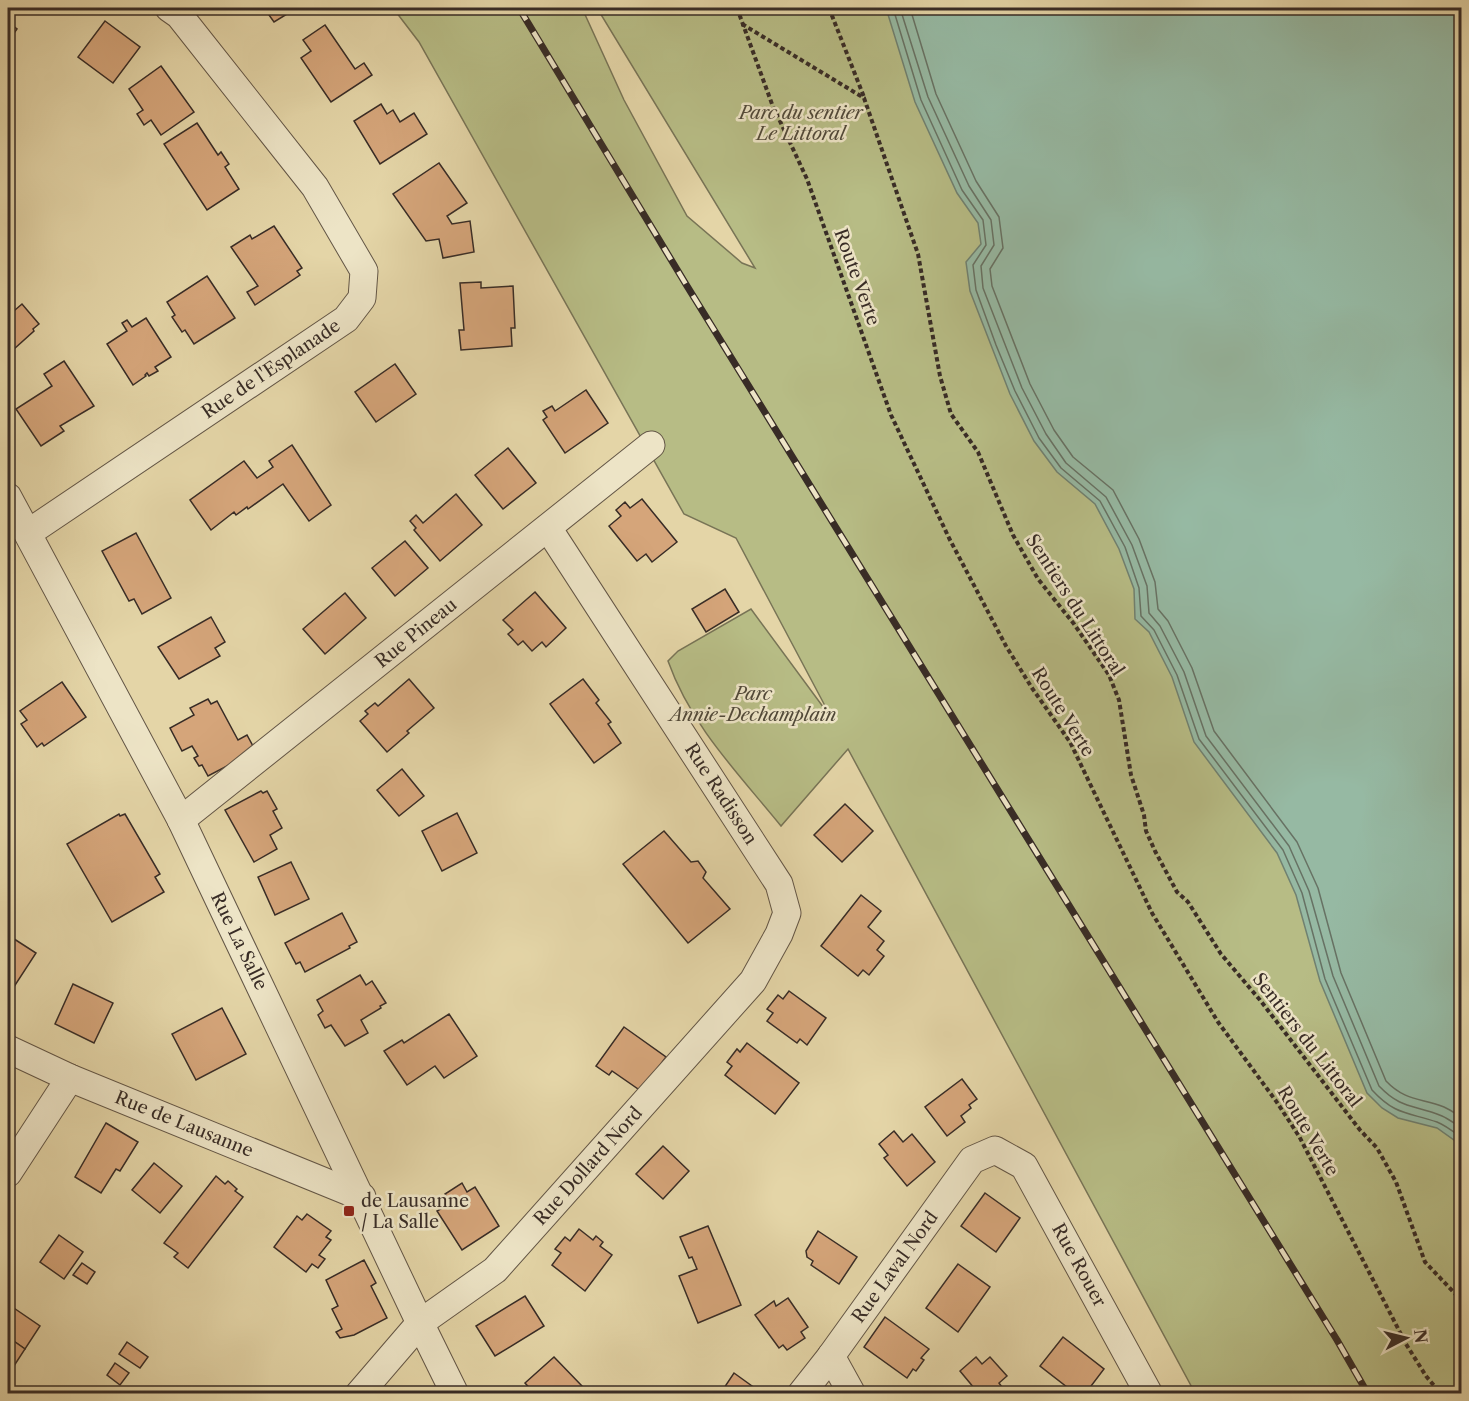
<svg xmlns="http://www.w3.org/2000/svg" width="1469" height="1401" font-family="'Libre Caslon Text',serif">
<rect width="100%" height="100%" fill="#e4d5a7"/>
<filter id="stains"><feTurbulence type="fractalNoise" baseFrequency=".00333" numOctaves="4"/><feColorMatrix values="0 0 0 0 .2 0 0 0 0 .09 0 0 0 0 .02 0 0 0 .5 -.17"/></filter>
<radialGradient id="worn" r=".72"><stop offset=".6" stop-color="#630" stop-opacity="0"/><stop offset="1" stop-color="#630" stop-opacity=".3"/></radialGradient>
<path fill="#b7bc85" stroke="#787456" stroke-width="1.5" d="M393,8H582L624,100L687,216L742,263L755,268L597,8H1461V1393H1195L848,749L781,826C738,773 691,726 668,661L678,651L751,609L832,719L736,538L684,514L419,42Z"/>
<path fill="#96b9a3" stroke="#708171" stroke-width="1.5" d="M886,8H1461V1145L1437,1128L1398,1118L1382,1108L1367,1093L1320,981L1296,895L1277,853L1194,742L1172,677L1149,632L1135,619L1134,589L1119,549L1095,504L1057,472L1034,441L1010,394L970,291L966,262L981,244L978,223L957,193L915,102Z"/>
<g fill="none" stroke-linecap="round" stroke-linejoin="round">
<g stroke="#677264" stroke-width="1.5">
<path d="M893,8L921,100L962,190L983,220L986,245L973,265L976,290L996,345L1015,391L1039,438L1061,468L1100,501L1125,547L1139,588L1141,616L1154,630L1177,675L1199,739L1283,850L1302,893L1325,979L1372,1090C1395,1115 1407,1112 1437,1122C1445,1125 1454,1132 1462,1138"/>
<path d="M900,8L928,97L969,186L991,220L994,245L981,266L983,288L1022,388L1046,434L1066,463L1106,497L1132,545L1147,586L1149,613L1160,626L1184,672L1206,736L1289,846L1309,891L1333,976L1379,1086C1402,1110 1414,1104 1442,1116C1449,1119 1455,1124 1462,1128"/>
<path d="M910,8L936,94L976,181L999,217L1003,248L990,269L992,286L1030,384L1054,430L1073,457L1113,490L1139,539L1155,582L1158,609L1168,621L1192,668L1214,731L1297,842L1318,888L1341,973L1386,1081C1405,1101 1421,1098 1444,1107C1451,1110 1456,1114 1462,1118"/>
</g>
</g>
<g fill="#d5a57a" stroke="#382c26" stroke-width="1.5">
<path d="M264,8H297L274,22Z"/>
<path d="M105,21L140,47L113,83L78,57Z"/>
<path d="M8,22L17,29L8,42Z"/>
<path d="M325,25L355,69L364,63L372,75L331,102L301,58L311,51L303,40Z"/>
<path d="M161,66L194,112L161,135L151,120L144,125L137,114L143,110L129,89Z"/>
<path d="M381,104L387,114L393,110L400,122L414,113L427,134L380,164L354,121Z"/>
<path d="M197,123L218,155L221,152L229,164L225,167L239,189L207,210L164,144Z"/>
<path d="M439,163L467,203L447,216L452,224L470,221L474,252L443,258L439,239L426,241L393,194Z"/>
<path d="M274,226L302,268L297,271L300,275L255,305L247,292L258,286L231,247L250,235L252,239Z"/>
<path d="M207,276L235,318L194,344L185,330L182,332L172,317L175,315L167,302Z"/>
<path d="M481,282V288L513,286L515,328H511L512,346L461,350L459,330H464L460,283Z"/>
<path d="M8,301L15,310L22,304L39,324L33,329L34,331L14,349L8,343Z"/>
<path d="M146,318L171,357L155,367L158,371L149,376L147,373L145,375L146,376L133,385L107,344L127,331L122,323L127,320L132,327Z"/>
<path d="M64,361L94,406L60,426L64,431L41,446L16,409L52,386L44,374Z"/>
<path d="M395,364L416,394L376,422L355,392Z"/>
<path d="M586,390L608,423L565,453L543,420L547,417L543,411L552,406L555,411Z"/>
<path d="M292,445L331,505L309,521L283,484L248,509L247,507L236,515L234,512L211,530L190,500L244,461L257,478L273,467L269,461Z"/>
<path d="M508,448L536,483L503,509L475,475Z"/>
<path d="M456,494L482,525L440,561L414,530L416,528L410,521L416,515L423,523Z"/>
<path d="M642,499L677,542L652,562L646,554L637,561L609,526L621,516L616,510L625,502L630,508Z"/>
<path d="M136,533L171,598L142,614L134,599L129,601L102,551Z"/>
<path d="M405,541L428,568L395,596L372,568Z"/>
<path d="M725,589L739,612L706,632L692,609Z"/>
<path d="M535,592L566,628L546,647L542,642L532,651L523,641L518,645L508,634L513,630L503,620Z"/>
<path d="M345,593L366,618L325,654L303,629Z"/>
<path d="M211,617L225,642L215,648L220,656L179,679L158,647Z"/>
<path d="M409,679L434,708L407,731L409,733L387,752L360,721L368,714L365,711L375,703L378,706Z"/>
<path d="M583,679L599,700L596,703L611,722L608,724L621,743L594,763L550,704Z"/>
<path d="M62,682L86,717L44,746L42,743L37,747L21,724L27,720L20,711Z"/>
<path d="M208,699L211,704L217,701L238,740L247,735L254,748L248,755L208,776L202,765L199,766L194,758L198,756L192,746L182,751L170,728L194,715L190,708Z"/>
<path d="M402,769L424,796L399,816L377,790Z"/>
<path d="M261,791L263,793L267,791L277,809L273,811L282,828L270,835L277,849L254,862L225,810Z"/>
<path d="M845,804L873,831L842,862L814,835Z"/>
<path d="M457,813L477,853L442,871L422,831Z"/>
<path d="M119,814L120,816L125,814L160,874L155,877L164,892L112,922L67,844Z"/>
<path d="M664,831L691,862L698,861L706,872L703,878L730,909L688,943L623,864Z"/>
<path d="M291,862L309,899L275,915L258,877Z"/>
<path d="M861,895L881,911L868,927L884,941L877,950L884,956L869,975L863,970L858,976L821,946Z"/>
<path d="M342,913L357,942L349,946L350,948L305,972L300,962L296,964L285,943Z"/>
<path d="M8,935L36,953L8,996Z"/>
<path d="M360,975L366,985L372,981L386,1003L380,1006L381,1008L361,1020L368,1033L345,1046L331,1025L325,1028L318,1015L323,1011L317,1000Z"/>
<path d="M73,984L113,1003L94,1043L55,1024Z"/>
<path d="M789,991L826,1018L807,1045L800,1039L797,1043L767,1021L773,1013L767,1009L778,995L783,999Z"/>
<path d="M222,1008L246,1054L196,1080L172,1034Z"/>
<path d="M449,1014L477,1056L444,1078L435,1066L407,1085L384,1051L402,1040L404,1043Z"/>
<path d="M624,1027L666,1057L641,1091L612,1071L609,1075L596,1066Z"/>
<path d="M747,1043L799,1083L775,1114L725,1075L732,1066L727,1062L737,1049L740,1052Z"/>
<path d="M962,1079L977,1099L969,1105L971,1108L961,1116L965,1122L947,1136L925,1107Z"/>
<path d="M106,1123L138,1142L120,1171L116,1169L101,1193L75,1177Z"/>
<path d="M894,1131L903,1142L912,1134L935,1162L907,1186L884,1158L888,1155L879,1144Z"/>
<path d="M663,1146L689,1171L663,1199L636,1174Z"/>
<path d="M154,1163L182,1186L160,1213L132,1190Z"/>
<path d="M216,1176L225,1184L228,1181L237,1189L235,1191L243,1197L188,1268L174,1257L178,1253L164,1243Z"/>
<path d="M462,1183L467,1192L475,1187L499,1226L462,1250L437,1211L451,1203L445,1194Z"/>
<path d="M985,1193L1020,1218L996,1252L961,1226Z"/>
<path d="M307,1214L331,1231L326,1237L331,1240L319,1255L325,1259L318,1268L312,1264L306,1272L274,1247L297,1216L302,1220Z"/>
<path d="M708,1226L741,1305L698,1323L679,1276L697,1269L692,1257L689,1258L680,1237Z"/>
<path d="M579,1229L593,1240L596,1236L603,1242L600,1246L612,1255L585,1291L552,1265L561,1253L555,1249L565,1237L570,1241Z"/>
<path d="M818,1231L857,1257L839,1284L811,1265L813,1261L807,1257L806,1251Z"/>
<path d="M59,1235L83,1252L64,1279L40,1262Z"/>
<path d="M364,1260L376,1283L371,1286L387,1318L354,1335L340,1338L336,1332L342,1329L332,1309L338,1306L326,1280Z"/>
<path d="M82,1263L95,1272L87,1284L73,1275Z"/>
<path d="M958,1264L990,1287L958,1332L926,1308Z"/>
<path d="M525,1296L544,1326L495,1356L476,1326Z"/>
<path d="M788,1298L808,1327L801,1332L805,1338L787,1350L783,1345L779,1348L755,1315L774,1301L776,1306Z"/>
<path d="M8,1304L40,1326L25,1349L8,1337Z"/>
<path d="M885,1317L929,1349L921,1358L924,1360L916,1371L913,1369L907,1378L864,1347Z"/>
<path d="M8,1337L25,1349L10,1372L8,1370Z"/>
<path d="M1063,1337L1104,1369L1085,1394H1076L1040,1366Z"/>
<path d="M127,1342L148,1357L140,1368L119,1354Z"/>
<path d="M554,1357L582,1386L574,1394H535L525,1383Z"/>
<path d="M976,1357L982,1364L990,1357L1007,1376L999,1383L1007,1394H979L960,1371Z"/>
<path d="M115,1363L129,1373L120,1385L107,1375Z"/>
<path d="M734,1373L763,1394H720Z"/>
</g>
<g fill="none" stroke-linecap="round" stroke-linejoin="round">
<g stroke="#635646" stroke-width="29">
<g id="street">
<path d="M8,497L181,820L420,1323L455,1394"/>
<path d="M28,533L346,319L362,298L364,271L315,187L179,15L169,8"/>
<path d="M181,820L651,445"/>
<path d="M8,1049L70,1078L362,1197"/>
<path d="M8,1173L70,1078"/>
<path d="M831,1356L852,1394"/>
<path d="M359,1394L420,1323L495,1270L753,981L779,934L787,913L779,884L548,528"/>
<path d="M801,1394L831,1356L972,1160L995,1150L1024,1166L1149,1394"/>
</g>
</g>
<g stroke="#382c26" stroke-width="4" stroke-dasharray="4.5 3" stroke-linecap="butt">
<path d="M737,8L772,104L807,179L891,415L949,538L1006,646L1032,688L1070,742L1152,913L1218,1022L1276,1101L1299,1136L1406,1344L1426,1376L1441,1394"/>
<path d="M829,8L864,97"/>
<path d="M742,24L864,98L918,254L940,376L951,414L978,452L1013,535L1038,579L1074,624L1109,675L1119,700L1131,775L1144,815L1146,831L1155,851L1177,892L1188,902L1221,954L1260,1000L1360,1130L1377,1148L1396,1182L1425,1262L1462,1301"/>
</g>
<use href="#street" stroke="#ede4c6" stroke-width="27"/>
<g stroke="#382c26" stroke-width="7">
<path id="rail" d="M519,8L687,286L1337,1340L1368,1394"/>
</g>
<use href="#rail" stroke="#ede4c6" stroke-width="4.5" stroke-dasharray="14" stroke-linecap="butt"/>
</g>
<rect fill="#8f2418" stroke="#ede4c6" stroke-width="2" x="343" y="1205" width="12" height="12" rx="3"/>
<g text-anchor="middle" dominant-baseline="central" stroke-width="5" stroke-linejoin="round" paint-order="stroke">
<g font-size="18" font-style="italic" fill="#514939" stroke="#ede4c6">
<text x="801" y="113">Parc du sentier<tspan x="801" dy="21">Le Littoral</tspan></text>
<text x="753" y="694">Parc<tspan x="753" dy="21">Annie-Dechamplain</tspan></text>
</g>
<g font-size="18" fill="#382c26" stroke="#ede4c6">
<text transform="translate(857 277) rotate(70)">Route Verte</text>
<text transform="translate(271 369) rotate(-34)">Rue de l'Esplanade</text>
<text transform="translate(1075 605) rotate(57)">Sentiers du Littoral</text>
<text transform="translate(416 633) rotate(-39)">Rue Pineau</text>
<text transform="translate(1063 712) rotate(58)">Route Verte</text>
<text transform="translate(721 794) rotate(57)">Rue Radisson</text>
<text transform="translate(239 941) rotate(64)">Rue La Salle</text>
<text transform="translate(1307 1040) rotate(52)">Sentiers du Littoral</text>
<text transform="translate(184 1124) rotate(22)">Rue de Lausanne</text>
<text transform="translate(1308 1131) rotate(59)">Route Verte</text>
<text transform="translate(588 1166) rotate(-48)">Rue Dollard Nord</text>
<text transform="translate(1079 1265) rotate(61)">Rue Rouer</text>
<text transform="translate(895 1267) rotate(-54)">Rue Laval Nord</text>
</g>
<g font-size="18" fill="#382c26" stroke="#ede4c6" text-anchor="start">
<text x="361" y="1201">de Lausanne<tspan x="361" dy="21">/ La Salle</tspan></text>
</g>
</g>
<rect width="1469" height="1401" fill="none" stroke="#e4d5a7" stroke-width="30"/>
<rect x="9" y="9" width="1451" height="1383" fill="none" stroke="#382c26" stroke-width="3"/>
<rect x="15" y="15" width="1439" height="1371" fill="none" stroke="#382c26" stroke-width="1.5"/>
<g transform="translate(1406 1338) rotate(83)" stroke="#ede4c6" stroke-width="4.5" paint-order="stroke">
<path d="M0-4.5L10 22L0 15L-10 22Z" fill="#382c26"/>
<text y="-9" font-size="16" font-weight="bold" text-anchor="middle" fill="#382c26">N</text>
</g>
<rect width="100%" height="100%" filter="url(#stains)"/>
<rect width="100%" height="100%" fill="url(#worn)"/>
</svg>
